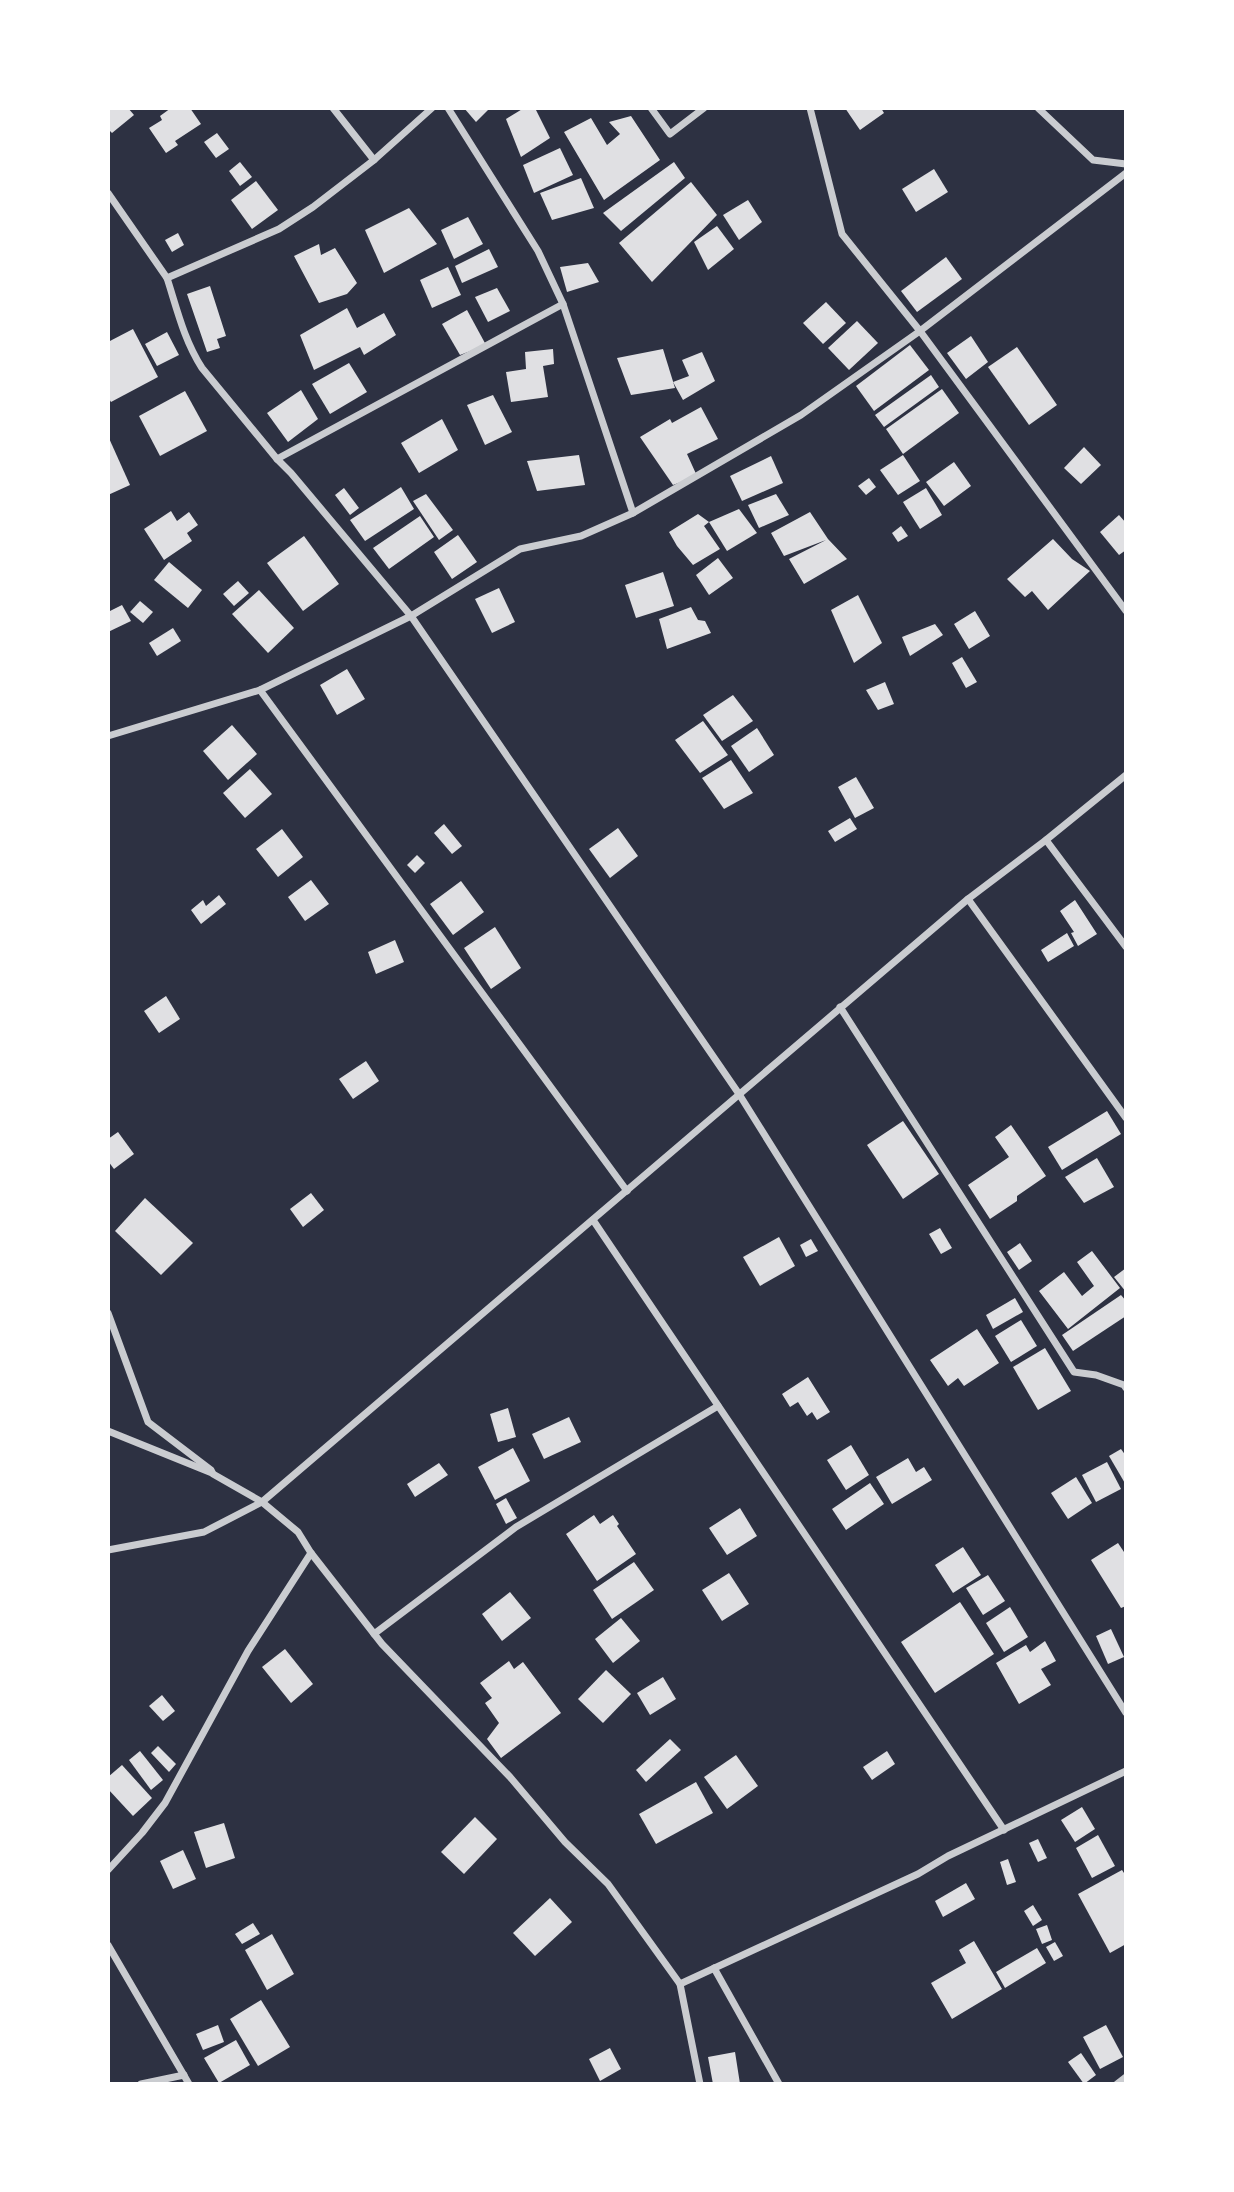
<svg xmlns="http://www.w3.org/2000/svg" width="1234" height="2192" font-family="Poppins,sans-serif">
<rect width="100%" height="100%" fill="#2d3142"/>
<g fill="#e0e0e3">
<path d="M108,108H128L134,115L112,133L108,129Z"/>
<path d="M171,108H190L201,124L175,141L178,145L166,153L149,128L162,120L160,116Z"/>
<path d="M464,108H490L476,122Z"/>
<path d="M524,108H535L550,138L521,157L506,119Z"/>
<path d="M845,108H881L884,113L860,130Z"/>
<path d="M631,116L660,160L604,200L564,132L591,118L607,145L620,134L609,122Z"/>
<path d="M217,133L229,149L216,158L204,142Z"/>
<path d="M560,148L573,175L534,193L523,165Z"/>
<path d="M240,162L252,177L240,186L229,171Z"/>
<path d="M674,162L685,178L621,231L603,213Z"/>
<path d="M934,169L948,192L916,212L902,189Z"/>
<path d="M581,178L594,208L552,220L540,193Z"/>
<path d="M256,181L278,210L252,229L231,200Z"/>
<path d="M691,182L717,215L652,282L619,243Z"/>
<path d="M748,200L762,222L739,240L723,215Z"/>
<path d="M409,208L437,244L384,273L365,230Z"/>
<path d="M468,217L483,244L454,259L441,230Z"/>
<path d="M717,226L734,249L708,270L694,242Z"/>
<path d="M178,233L184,245L172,252L165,240Z"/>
<path d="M319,244L321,255L335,248L357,283L347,294L319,303L294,256Z"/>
<path d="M489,249L498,267L462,283L455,266Z"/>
<path d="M946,257L962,279L917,312L901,291Z"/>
<path d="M588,263L599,282L567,292L560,267Z"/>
<path d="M448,267L461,295L432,308L420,280Z"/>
<path d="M210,286L226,336L217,339L220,348L207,352L187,294Z"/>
<path d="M497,288L510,311L488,322L475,297Z"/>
<path d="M826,302L846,323L823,344L803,323Z"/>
<path d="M347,308L357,328L384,313L396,335L364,355L360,347L314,370L300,335Z"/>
<path d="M467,310L486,345L460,355L442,324Z"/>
<path d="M857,321L878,343L849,370L828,348Z"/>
<path d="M133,329L158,377L111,402L108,397V342Z"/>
<path d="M167,332L179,355L157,366L145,344Z"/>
<path d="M971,336L988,362L966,379L947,353Z"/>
<path d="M910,345L929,370L874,411L856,386Z"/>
<path d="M1017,347L1057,405L1029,425L988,367Z"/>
<path d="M553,349L554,364L543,366L548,397L511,402L506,372L526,369L525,352Z"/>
<path d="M663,349L675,388L631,395L617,358Z"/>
<path d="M702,352L715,381L683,400L673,382L689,376L682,360Z"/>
<path d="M349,363L367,392L330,414L312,384Z"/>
<path d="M931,375L939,387L884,427L875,415Z"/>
<path d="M942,389L959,413L903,454L886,429Z"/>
<path d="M301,390L318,419L288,442L267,413Z"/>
<path d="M185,391L207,431L160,456L139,416Z"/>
<path d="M493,395L512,432L485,445L467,405Z"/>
<path d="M701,407L718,439L687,454L697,476L673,485L640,437L670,419L672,423Z"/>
<path d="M442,419L458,450L419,473L401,443Z"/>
<path d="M108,436L130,485L108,495Z"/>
<path d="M1084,447L1101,465L1081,484L1064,468Z"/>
<path d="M579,455L585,485L537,491L527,461Z"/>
<path d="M903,455L920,481L898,495L880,470Z"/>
<path d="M771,456L783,483L742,501L730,476Z"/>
<path d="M954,462L971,486L944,506L926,482Z"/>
<path d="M869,478L876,487L866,495L858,486Z"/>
<path d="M401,487L414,509L365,541L350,520Z"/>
<path d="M344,488L359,508L350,515L335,495Z"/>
<path d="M926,488L942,515L920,529L903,502Z"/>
<path d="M426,494L453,530L439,540L413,501Z"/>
<path d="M776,494L789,515L759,528L748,505Z"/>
<path d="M739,509L757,533L727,551L709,522Z"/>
<path d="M171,511L177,521L189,512L198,525L187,533L192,541L164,560L144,529Z"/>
<path d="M810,512L828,539L847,559L804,584L789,559L826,540L784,556L771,533Z"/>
<path d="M698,514L709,522L704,526L720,549L693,565L677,546L669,532Z"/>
<path d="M1119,515L1126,523V550L1119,555L1100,532Z"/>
<path d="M420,516L434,537L389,569L373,548Z"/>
<path d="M901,526L908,536L898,542L892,533Z"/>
<path d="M458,535L477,562L452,579L434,552Z"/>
<path d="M304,536L339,584L303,611L267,563Z"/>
<path d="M1053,539L1072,559L1090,571L1048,610L1032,591L1025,597L1007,579Z"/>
<path d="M718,558L733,578L709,595L696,575Z"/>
<path d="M169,562L202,590L188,608L154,580Z"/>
<path d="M663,572L674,606L636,618L625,585Z"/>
<path d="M238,581L249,593L234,606L223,594Z"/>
<path d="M499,588L515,622L492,633L475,599Z"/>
<path d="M259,590L294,628L268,653L232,614Z"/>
<path d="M858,595L882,643L854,663L831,610Z"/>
<path d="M140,601L153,612L143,623L130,612Z"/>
<path d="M122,605L131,621L108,632V612Z"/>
<path d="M691,607L698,620L705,621L711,633L667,649L659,619Z"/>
<path d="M975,611L990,636L969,649L954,624Z"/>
<path d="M935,624L943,635L910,656L902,637Z"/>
<path d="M173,628L181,641L157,656L149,643Z"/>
<path d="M962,657L977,682L966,688L952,663Z"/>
<path d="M347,669L365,699L337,715L320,685Z"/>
<path d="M885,682L894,704L878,710L866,690Z"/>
<path d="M733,695L753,721L722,741L703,715Z"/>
<path d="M703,721L728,755L700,773L675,740Z"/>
<path d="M232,725L257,754L228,780L203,751Z"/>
<path d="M757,728L774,755L749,772L731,746Z"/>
<path d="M731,760L753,793L724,809L702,778Z"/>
<path d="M250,769L272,794L245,818L223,793Z"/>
<path d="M856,777L874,808L855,818L838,787Z"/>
<path d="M850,818L857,829L835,842L828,831Z"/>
<path d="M444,824L462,846L452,854L434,833Z"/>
<path d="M618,828L638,856L610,878L589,849Z"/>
<path d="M282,829L303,857L278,877L256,849Z"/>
<path d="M417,855L425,863L415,873L407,865Z"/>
<path d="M311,880L329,904L305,921L288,897Z"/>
<path d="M461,881L484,912L453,935L430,904Z"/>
<path d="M219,895L226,904L201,924L191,910L203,900L206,906Z"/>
<path d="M1075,900L1097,934L1078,946L1071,933L1074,932L1060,911Z"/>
<path d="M495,927L521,968L491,989L464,948Z"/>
<path d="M1067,933L1074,946L1048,962L1041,950Z"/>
<path d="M395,940L404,962L376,974L368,952Z"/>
<path d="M166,996L180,1019L159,1033L144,1011Z"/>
<path d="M366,1061L379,1081L353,1099L339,1079Z"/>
<path d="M1107,1111L1121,1134L1062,1170L1048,1147Z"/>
<path d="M903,1121L939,1174L903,1199L867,1145Z"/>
<path d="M1011,1125L1046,1176L1017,1196V1201L990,1219L968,1185L1009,1157L995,1137Z"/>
<path d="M118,1132L134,1154L114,1169L108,1161V1139Z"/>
<path d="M1097,1158L1114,1187L1084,1203L1065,1177Z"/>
<path d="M311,1193L324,1210L303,1227L290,1209Z"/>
<path d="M145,1198L193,1243L161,1275L115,1231Z"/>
<path d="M940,1228L952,1248L941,1254L929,1234Z"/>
<path d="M779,1237L795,1266L760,1286L743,1257Z"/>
<path d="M811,1239L818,1251L806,1257L800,1245Z"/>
<path d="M1020,1243L1032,1261L1019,1270L1007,1252Z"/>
<path d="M1092,1251L1120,1288L1068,1329L1039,1291L1064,1272L1082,1296L1094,1286L1077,1262Z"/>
<path d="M1126,1268V1292L1114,1277Z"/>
<path d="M1121,1295L1126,1301V1316L1073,1351L1062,1335Z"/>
<path d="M1015,1298L1023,1312L993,1329L986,1315Z"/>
<path d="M1021,1320L1037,1346L1011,1362L995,1336Z"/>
<path d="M977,1329L999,1363L964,1386L958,1378L948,1386L930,1360Z"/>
<path d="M1045,1348L1071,1391L1038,1410L1013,1367Z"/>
<path d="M808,1377L830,1412L817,1420L812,1412L807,1416L798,1402L790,1407L782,1394Z"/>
<path d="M508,1408L516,1437L498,1442L490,1414Z"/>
<path d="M569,1417L581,1442L544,1459L532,1434Z"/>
<path d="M851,1445L869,1475L846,1490L827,1460Z"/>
<path d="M513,1448L530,1481L495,1500L478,1467Z"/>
<path d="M1121,1449L1126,1456V1485L1109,1456Z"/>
<path d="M908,1458L916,1472L924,1467L932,1480L892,1504L876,1477Z"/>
<path d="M1107,1462L1121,1489L1096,1502L1082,1475Z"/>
<path d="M439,1463L448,1475L415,1497L407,1484Z"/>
<path d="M1076,1477L1092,1503L1068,1519L1051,1493Z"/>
<path d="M870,1483L884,1504L846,1530L832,1509Z"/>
<path d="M506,1498L517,1518L506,1524L496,1504Z"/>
<path d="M740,1508L757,1536L727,1555L709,1528Z"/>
<path d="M594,1515L600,1524L613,1515L619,1524L617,1526L636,1554L597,1581L566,1534Z"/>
<path d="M1118,1543L1126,1555V1606L1121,1608L1091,1560Z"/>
<path d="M963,1547L981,1575L953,1593L935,1565Z"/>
<path d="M634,1562L654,1590L612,1619L593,1590Z"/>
<path d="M729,1573L749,1604L722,1621L702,1590Z"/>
<path d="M988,1575L1005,1601L983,1615L966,1588Z"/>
<path d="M510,1592L531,1618L502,1641L482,1614Z"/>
<path d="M960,1602L994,1654L935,1693L901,1642Z"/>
<path d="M1010,1607L1028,1637L1004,1652L986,1623Z"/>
<path d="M621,1618L640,1641L613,1663L595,1639Z"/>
<path d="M1111,1629L1124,1657L1108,1664L1096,1636Z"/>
<path d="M1045,1641L1056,1661L1041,1669L1051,1685L1019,1704L996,1663L1026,1645L1030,1652Z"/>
<path d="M285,1649L313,1684L291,1703L262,1667Z"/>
<path d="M509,1661L514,1669L523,1662L561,1713L501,1758L487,1739L499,1723L485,1703L492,1698L480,1683Z"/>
<path d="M606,1670L631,1694L603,1723L578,1699Z"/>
<path d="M663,1677L676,1699L650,1715L637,1693Z"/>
<path d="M162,1695L175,1711L163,1721L149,1706Z"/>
<path d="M670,1739L681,1750L646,1782L636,1770Z"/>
<path d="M158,1746L176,1764L169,1772L151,1753Z"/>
<path d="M140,1751L163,1780L151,1790L129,1760Z"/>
<path d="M887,1751L895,1764L872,1780L863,1767Z"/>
<path d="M736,1755L758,1786L727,1809L704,1777Z"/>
<path d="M122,1765L152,1798L133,1816L108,1789V1777Z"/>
<path d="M696,1782L713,1813L656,1844L639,1814Z"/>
<path d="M1082,1807L1095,1829L1075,1842L1061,1820Z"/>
<path d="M475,1817L497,1839L464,1874L441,1852Z"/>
<path d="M224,1823L235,1858L206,1868L194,1832Z"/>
<path d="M1098,1835L1115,1866L1092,1878L1076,1848Z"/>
<path d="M1038,1839L1047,1858L1038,1862L1029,1843Z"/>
<path d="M183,1850L196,1879L173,1889L160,1861Z"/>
<path d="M1008,1859L1016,1882L1007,1885L1000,1862Z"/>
<path d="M1122,1870L1126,1876V1944L1110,1953L1078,1894Z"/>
<path d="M966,1883L975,1899L943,1917L935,1901Z"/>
<path d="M550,1898L572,1922L535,1956L513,1933Z"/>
<path d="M1033,1905L1042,1920L1033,1926L1024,1911Z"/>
<path d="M253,1923L260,1934L242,1944L235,1934Z"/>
<path d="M1047,1925L1052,1940L1042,1944L1036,1929Z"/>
<path d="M272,1934L294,1974L267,1990L245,1950Z"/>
<path d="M974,1941L1002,1989L952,2019L931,1983L966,1963L959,1950Z"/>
<path d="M1055,1942L1063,1956L1054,1961L1046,1947Z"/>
<path d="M1037,1948L1046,1963L1005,1988L996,1972Z"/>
<path d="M261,2000L290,2047L258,2066L230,2019Z"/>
<path d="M218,2025L224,2042L203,2050L196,2034Z"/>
<path d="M1106,2025L1123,2057L1100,2069L1083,2037Z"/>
<path d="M236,2040L250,2065L219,2083L204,2058Z"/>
<path d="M610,2048L621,2069L600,2081L589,2059Z"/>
<path d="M735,2052L740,2084H713L708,2057Z"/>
<path d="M1081,2053L1096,2075L1084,2084L1068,2062Z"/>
</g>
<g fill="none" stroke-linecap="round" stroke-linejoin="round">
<g stroke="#caccd0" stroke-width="7">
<path d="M333,108L374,160L313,207L279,229L167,278C177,309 184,340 202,368L277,459L291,473L411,616L739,1094L1126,1713"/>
<path d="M448,108L538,251L563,304L633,513"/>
<path d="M651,108L670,134L704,108"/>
<path d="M810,108L842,234L920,331L1126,611"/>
<path d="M1038,108L1093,160L1126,164"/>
<path d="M374,160L432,108"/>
<path d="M108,193L167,278"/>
<path d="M277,459L563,304"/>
<path d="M260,690L627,1191"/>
<path d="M108,736L260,690L411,616L520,549L581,536L633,513L801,415L920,331L1126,173"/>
<path d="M1046,840L1126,947"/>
<path d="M968,899L1126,1118"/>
<path d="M840,1007L1074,1372L1096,1375L1124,1385L1126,1388"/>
<path d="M593,1220L1004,1830"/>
<path d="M108,1313L148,1422L211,1470L213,1474L262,1502L298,1532L311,1553L382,1644L510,1777L565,1842L608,1884L680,1984L700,2084"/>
<path d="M108,1431L212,1473"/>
<path d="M108,1550L204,1532L262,1502L968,899L1046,840L1126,775"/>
<path d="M374,1634L516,1527L718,1406"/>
<path d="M108,1870L142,1833L165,1803L248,1651L311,1553"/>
<path d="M108,1945L189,2084"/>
<path d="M714,1968L779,2084"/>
<path d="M680,1984L918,1874L948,1856L1126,1771"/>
<path d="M141,2084L184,2075"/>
<path d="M1117,2084L1126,2077"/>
</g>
</g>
<rect width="1234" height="2192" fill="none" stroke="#ffffff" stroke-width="220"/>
</svg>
